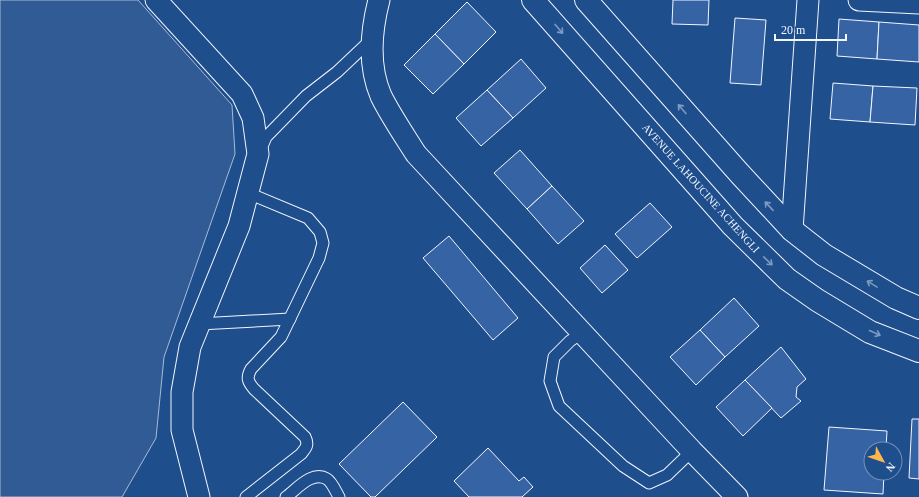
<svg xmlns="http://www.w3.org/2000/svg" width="919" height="497" font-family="'Times New Roman',serif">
<rect width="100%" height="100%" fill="#1f4e8c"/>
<path fill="#305b95" stroke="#a8bbd7" d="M0,0H138L232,105L235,154L164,357L156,438L122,497H0Z"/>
<g fill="#3563a3" stroke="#f2f6ff">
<path d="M673,0H709L708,25L672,24Z"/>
<path d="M467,2L496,32L464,64L435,34Z"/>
<path d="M735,18L766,20L761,85L730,83Z"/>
<path d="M839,19L879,22L877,59L837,56Z"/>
<path d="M879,22L919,25V62L877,59Z"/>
<path d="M435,34L464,64L433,94L404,65Z"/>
<path d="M521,59L546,88L513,118L487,90Z"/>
<path d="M833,83L873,86L870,122L830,119Z"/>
<path d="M873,86L917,88L915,125L870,122Z"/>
<path d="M487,90L513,118L481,146L456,118Z"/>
<path d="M520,150L552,186L527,209L494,173Z"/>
<path d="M552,186L584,221L558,244L527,209Z"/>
<path d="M650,203L672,227L637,258L615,234Z"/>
<path d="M449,236L518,318L493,340L423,258Z"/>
<path d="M605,245L628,270L602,293L580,268Z"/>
<path d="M734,298L759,326L725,357L700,330Z"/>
<path d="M700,330L725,357L696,385L670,357Z"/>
<path d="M781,347L806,379L797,387L796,397L801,401L781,418L745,380Z"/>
<path d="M745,380L772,408L743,436L716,407Z"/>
<path d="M403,402L437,437L375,497H371L339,464Z"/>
<path d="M912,419H919V479L909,478Z"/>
<path d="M829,427L887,431L886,449H871V473H884L883,494L824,490Z"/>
<path d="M488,448L519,481L524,477L533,487L522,497H469L454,481Z"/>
</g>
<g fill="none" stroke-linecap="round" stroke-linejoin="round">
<g stroke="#f2f6ff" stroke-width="13">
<g id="lane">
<path d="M260,151L266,137L306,96L337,72L373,38"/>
<path d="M199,324L290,319"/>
<path d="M583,332L570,341L554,357L550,381L559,406L623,466L649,483L667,475L692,451"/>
<path d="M246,497L301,454C306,448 309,445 305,437L254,389C248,382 246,378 251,369L281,337L319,258L323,243L320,232L308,218L248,193"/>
<path d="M286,497C297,489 312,470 327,479C332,482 336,492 339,497"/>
</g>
</g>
<g stroke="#f2f6ff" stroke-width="23">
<g id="street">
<path d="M156,0L242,94L253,118L258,154L239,226L190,347L182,392V430L199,497"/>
<path d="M379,0C371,31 368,66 381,96C391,116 404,135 416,154L692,451L737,497"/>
<path d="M859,0L919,3"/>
<path d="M792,230L808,0"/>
</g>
</g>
<g stroke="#f2f6ff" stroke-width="24">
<g id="secondary">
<path d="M533,0L733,226L787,279L817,300L870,332L919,351"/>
<path d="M586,0L740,174L792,230L824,255L896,298L919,308"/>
</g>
</g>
<use href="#lane" stroke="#1f4e8c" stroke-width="11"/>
<use href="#street" stroke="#1f4e8c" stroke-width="21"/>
<use href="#secondary" stroke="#1f4e8c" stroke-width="22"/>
</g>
<defs><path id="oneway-shaft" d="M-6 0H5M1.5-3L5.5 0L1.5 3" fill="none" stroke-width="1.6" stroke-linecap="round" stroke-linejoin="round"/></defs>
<g stroke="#7e9ac0">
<use href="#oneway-shaft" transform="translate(559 29) rotate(49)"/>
<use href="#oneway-shaft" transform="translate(682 109) rotate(-131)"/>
<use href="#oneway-shaft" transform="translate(769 206) rotate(-133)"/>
<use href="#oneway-shaft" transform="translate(768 261) rotate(44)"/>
<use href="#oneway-shaft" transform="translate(872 284) rotate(-149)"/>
<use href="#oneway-shaft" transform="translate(875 333) rotate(24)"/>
</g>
<g text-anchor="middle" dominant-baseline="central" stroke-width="3" stroke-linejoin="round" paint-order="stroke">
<g font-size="11" fill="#f2f6ff" stroke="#1f4e8c">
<text transform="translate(701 188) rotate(48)">AVENUE LAHOUCINE ACHENGLI</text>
</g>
</g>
<g transform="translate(883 461) rotate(130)"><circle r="19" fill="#1f4e8c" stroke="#7391ba"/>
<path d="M0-3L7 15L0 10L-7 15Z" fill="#ffb74d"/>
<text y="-6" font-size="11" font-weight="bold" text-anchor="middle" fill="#f2f6ff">N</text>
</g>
<path d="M775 34v6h71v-6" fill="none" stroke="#f2f6ff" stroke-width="2"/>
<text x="781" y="34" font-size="12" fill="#f2f6ff" stroke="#1f4e8c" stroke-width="3" paint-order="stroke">20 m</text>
</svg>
